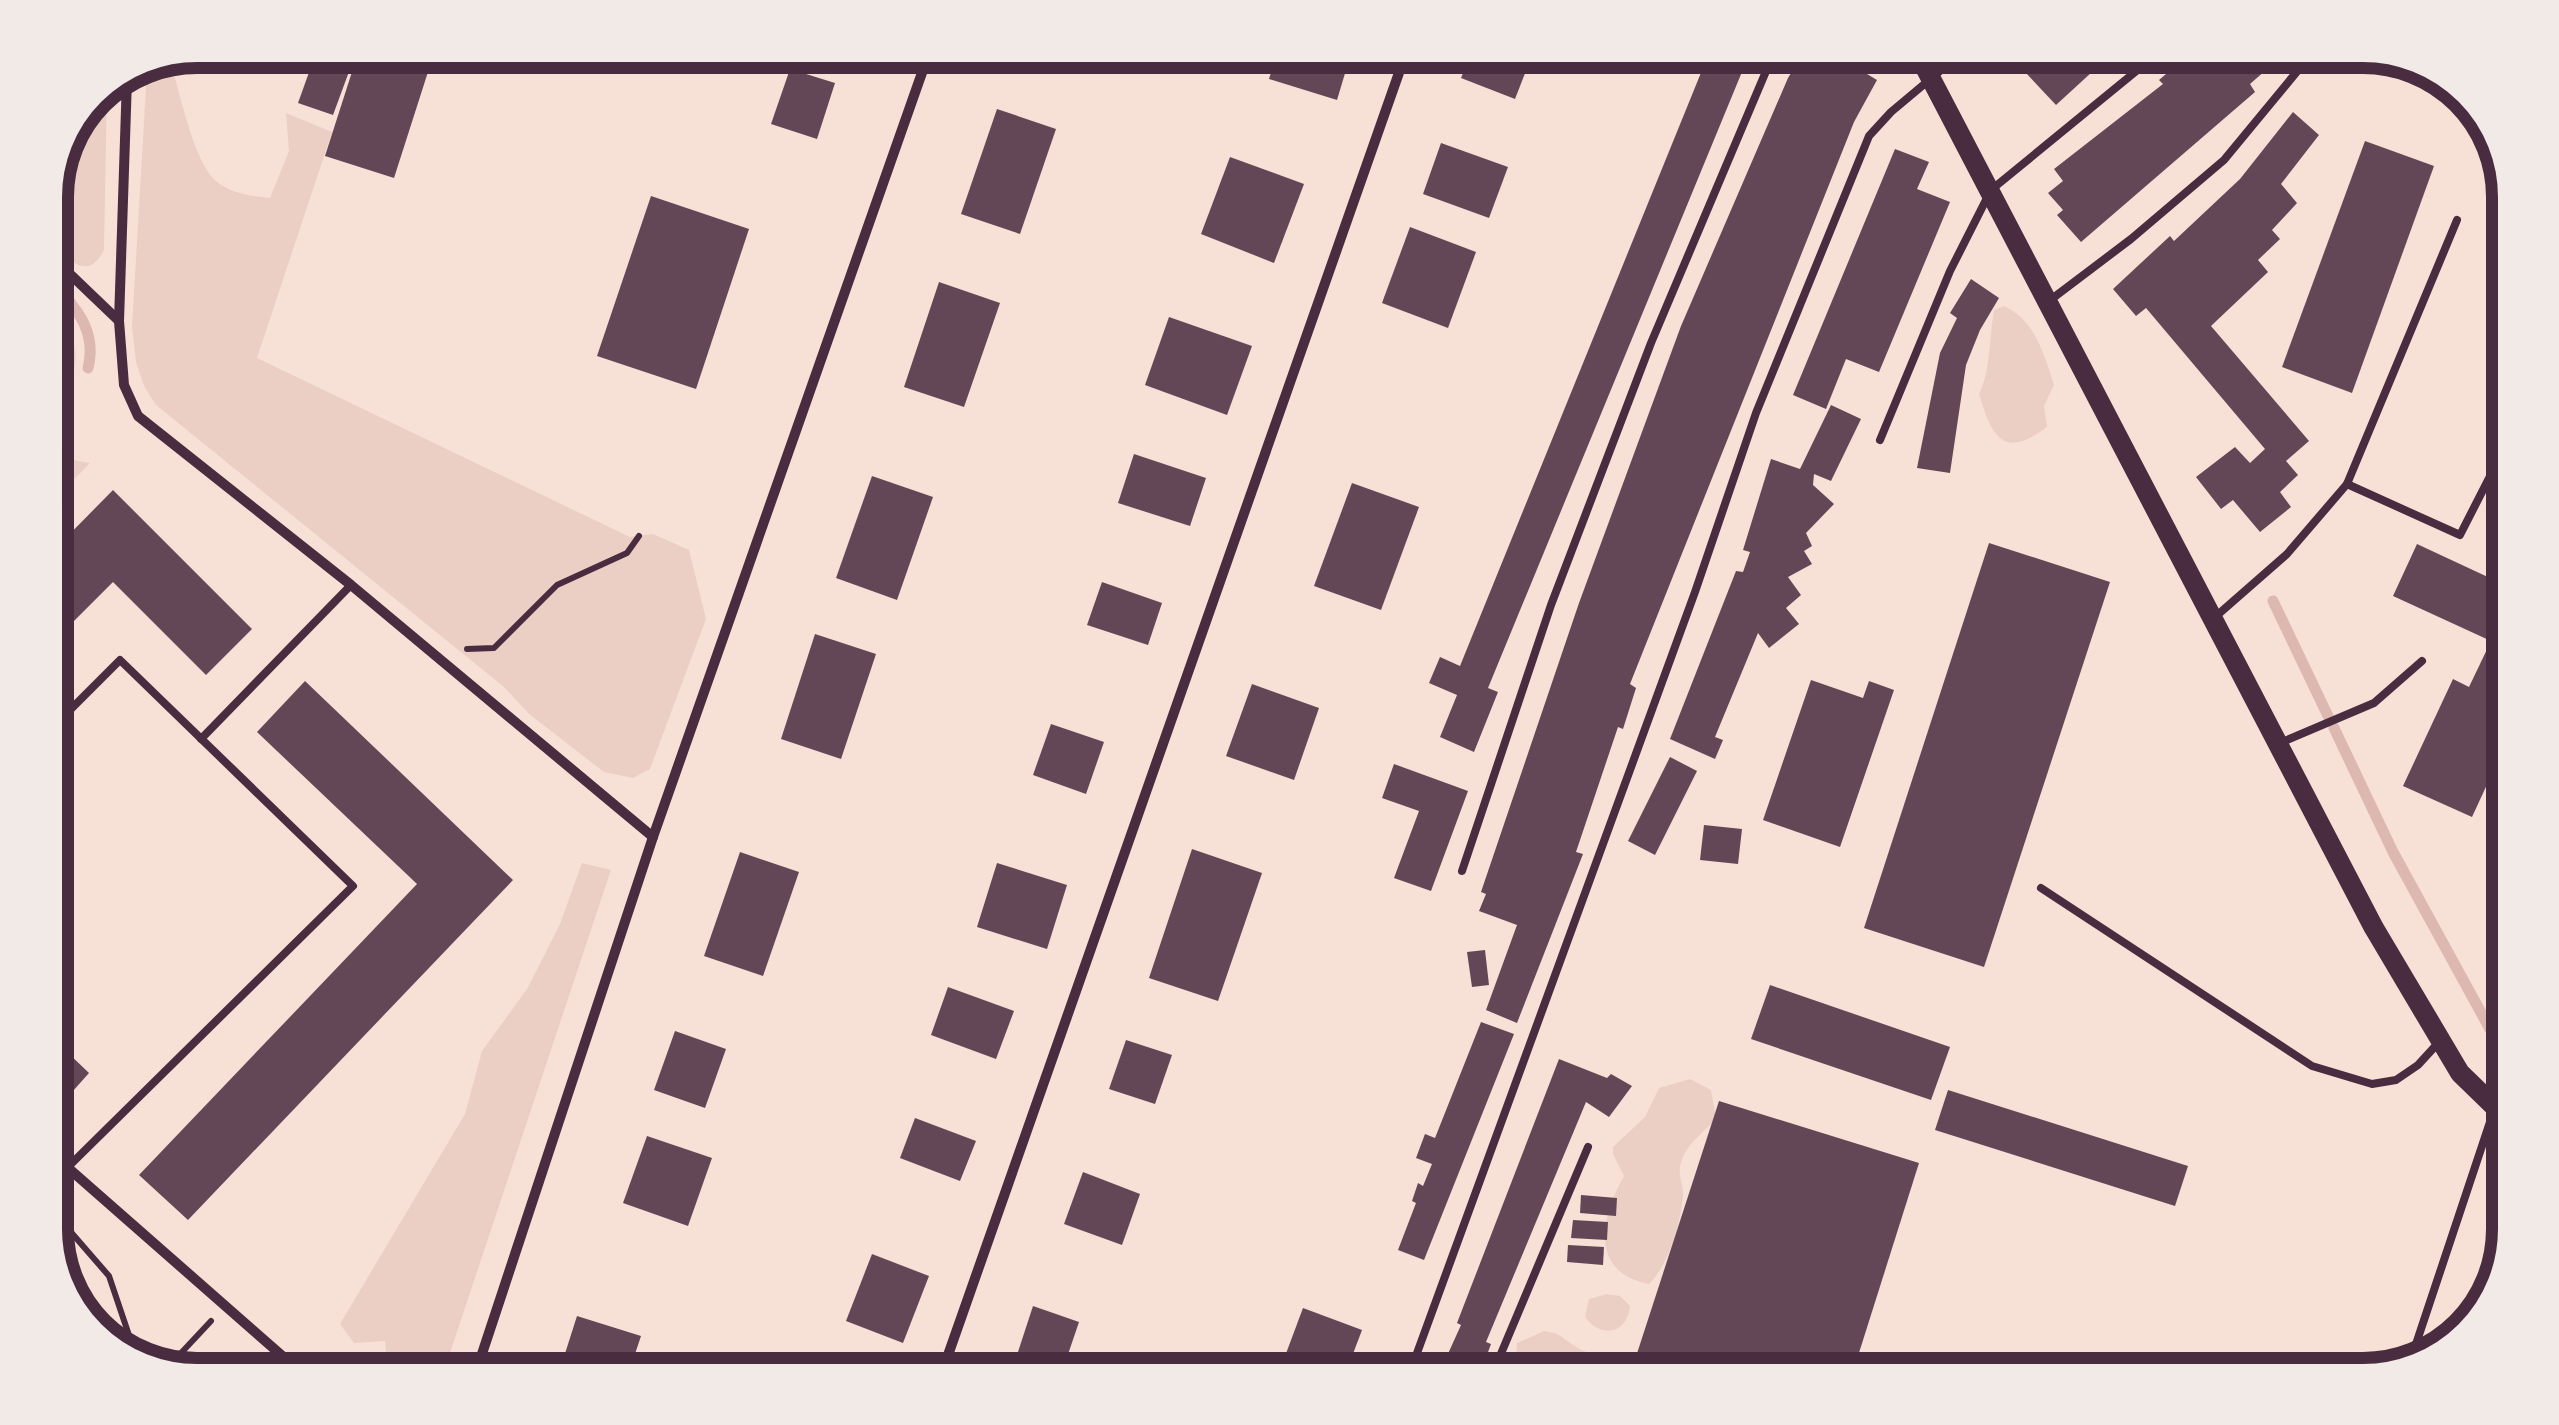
<svg xmlns="http://www.w3.org/2000/svg" width="2559" height="1425" font-family="Barlow,sans-serif">
<rect width="100%" height="100%" fill="#f7e1d7"/>
<g fill="#ebcfc5">
<path d="M156,67L172,68C181,97 194,162 216,181C232,194 251,196 270,198L289,151L286,113L332,132L257,358L630,537L653,534L689,550L706,619L650,769L633,778L604,772L529,714L504,687L156,405L144,386L136,362L132,327L147,70Z"/>
<path d="M107,87L104,250C87,284 67,257 50,241V187L93,93Z"/>
<path d="M50,293C71,320 82,350 71,383L50,392Z"/>
<path d="M2004,306C2035,320 2044,354 2054,385L2044,406L2047,427C2003,460 1992,437 1979,394C1991,370 1989,338 1994,310Z"/>
<path d="M50,456L90,463L50,504Z"/>
<path d="M582,863L611,870L443,1374L388,1375L385,1341L354,1343L340,1324L465,1114L482,1051L527,989L560,924Z"/>
<path d="M1690,1079L1711,1090L1716,1118C1705,1132 1688,1142 1682,1160C1676,1174 1684,1183 1683,1197C1680,1225 1669,1264 1649,1284C1588,1272 1601,1217 1624,1176L1613,1154V1147L1645,1117L1659,1088Z"/>
<path d="M1607,1294L1620,1296L1630,1306C1627,1334 1601,1339 1585,1317L1589,1299Z"/>
<path d="M1544,1331C1563,1334 1560,1337 1575,1346C1594,1359 1595,1346 1603,1375H1524L1516,1359L1517,1343Z"/>
</g>
<g fill="none" stroke-linecap="round" stroke-linejoin="round">
<g stroke="#dcb8b0" stroke-width="11">
<path d="M50,282C77,306 97,332 88,368"/>
<path d="M2273,601L2328,716"/>
<path d="M2334,728L2393,852L2490,1029L2509,1047"/>
</g>
</g>
<g fill="#644757">
<path d="M317,50H357L333,115L298,103Z"/>
<path d="M359,50H435L394,178L325,156Z"/>
<path d="M654,50H693L689,64L653,54Z"/>
<path d="M1278,50H1352L1337,100L1269,79Z"/>
<path d="M1472,50H1534L1515,99L1461,78Z"/>
<path d="M1805,50H1827L1877,80L1854,122L1630,684L1636,688L1623,729L1618,727L1576,852L1583,854L1517,1023L1486,1010L1517,925L1479,911L1486,894L1481,892L1579,603L1681,326L1788,78Z"/>
<path d="M2015,50H2116L2056,105L2010,56Z"/>
<path d="M2194,50H2289L2250,84L2255,92L2081,242L2057,215L2063,210L2048,193L2063,181L2054,169L2163,84L2159,80Z"/>
<path d="M1709,53L1744,67L1488,688L1498,692L1474,752L1440,737L1457,695L1429,683L1440,657L1460,666Z"/>
<path d="M790,69L835,83L817,139L771,124Z"/>
<path d="M997,109L1056,129L1020,234L961,214Z"/>
<path d="M2293,112L2319,135L2281,184L2297,203L2272,230L2280,239L2258,260L2268,272L2211,326L2309,441L2286,461L2298,475L2280,492L2291,507L2260,532L2233,500L2221,509L2196,477L2235,447L2250,463L2265,449L2146,308L2136,316L2113,289L2170,236L2174,241L2240,179Z"/>
<path d="M2365,141L2434,166L2352,393L2282,367Z"/>
<path d="M1441,143L1508,167L1489,218L1423,194Z"/>
<path d="M1895,149L1929,162L1917,189L1950,202L1879,372L1846,359L1826,409L1793,395Z"/>
<path d="M1230,157L1304,184L1274,263L1201,234Z"/>
<path d="M651,196L749,229L696,389L597,356Z"/>
<path d="M1410,227L1476,252L1448,328L1382,303Z"/>
<path d="M1971,279L1999,298L1980,330L1966,365L1950,473L1917,468L1940,353L1957,318L1950,313Z"/>
<path d="M939,282L1000,303L964,407L904,387Z"/>
<path d="M1169,317L1252,346L1227,415L1145,385Z"/>
<path d="M1831,405L1861,419L1831,481L1814,474L1813,485L1834,504L1806,533L1812,546L1804,551L1812,564L1788,577L1801,595L1786,608L1799,624L1769,648L1758,633L1715,737L1723,740L1715,759L1670,739L1736,571L1743,572L1750,552L1743,550L1771,459L1800,469Z"/>
<path d="M1134,454L1206,478L1190,526L1118,503Z"/>
<path d="M872,476L933,497L897,600L836,578Z"/>
<path d="M1352,483L1419,507L1381,610L1314,586Z"/>
<path d="M113,490L252,629L206,675L113,582L50,645V554Z"/>
<path d="M2509,537V737L2472,817L2403,786L2453,679L2469,687L2491,641L2393,596L2417,544L2490,578Z"/>
<path d="M1989,543L2110,582L1984,967L1864,928Z"/>
<path d="M1102,582L1162,603L1148,645L1087,625Z"/>
<path d="M815,634L876,654L841,759L781,739Z"/>
<path d="M1811,680L1863,698L1869,681L1894,690L1840,847L1763,820Z"/>
<path d="M305,681L513,880L188,1220L139,1175L417,884L257,732Z"/>
<path d="M1252,684L1319,708L1294,780L1226,756Z"/>
<path d="M1051,724L1104,742L1086,794L1033,775Z"/>
<path d="M1670,757L1697,771L1655,855L1628,841Z"/>
<path d="M1394,764L1468,791L1431,891L1394,878L1419,811L1382,798Z"/>
<path d="M1704,825L1742,829L1738,864L1700,860Z"/>
<path d="M1192,849L1262,873L1218,1001L1149,978Z"/>
<path d="M740,852L799,872L763,976L704,956Z"/>
<path d="M997,863L1067,885L1047,949L977,927Z"/>
<path d="M1485,950L1489,985L1472,987L1467,952Z"/>
<path d="M1770,985L1950,1047L1931,1100L1751,1039Z"/>
<path d="M948,987L1014,1011L996,1059L931,1035Z"/>
<path d="M1481,1022L1514,1034L1424,1260L1398,1250L1416,1203L1412,1201L1418,1183L1423,1186L1432,1164L1416,1158L1425,1134L1435,1138Z"/>
<path d="M675,1031L726,1049L705,1108L654,1090Z"/>
<path d="M1126,1040L1172,1055L1155,1104L1109,1089Z"/>
<path d="M64,1049L89,1073L73,1091L50,1071V1064Z"/>
<path d="M1559,1059L1607,1078L1611,1074L1632,1086L1609,1117L1586,1102L1486,1342L1491,1344L1481,1371L1447,1356L1461,1325L1457,1323Z"/>
<path d="M1948,1090L2188,1166L2175,1206L1935,1130Z"/>
<path d="M1719,1101L1919,1163L1852,1375H1630Z"/>
<path d="M915,1118L976,1141L960,1181L900,1158Z"/>
<path d="M647,1136L712,1158L688,1226L623,1203Z"/>
<path d="M1083,1172L1140,1194L1122,1245L1064,1224Z"/>
<path d="M1581,1195L1617,1198L1616,1216L1580,1213Z"/>
<path d="M1573,1220L1608,1222L1607,1240L1571,1238Z"/>
<path d="M1568,1245L1604,1247L1603,1265L1567,1262Z"/>
<path d="M872,1254L929,1276L903,1343L846,1321Z"/>
<path d="M1033,1306L1079,1322L1061,1375L1015,1361Z"/>
<path d="M1303,1308L1362,1330L1345,1375H1278Z"/>
<path d="M577,1316L641,1336L628,1375H601L562,1363Z"/>
<path d="M222,1354L242,1375H201Z"/>
</g>
<g fill="none" stroke-linecap="round" stroke-linejoin="round">
<g stroke="#4a2c40" stroke-width="6">
<path d="M467,649L494,648L557,585L627,553L639,536"/>
<path d="M50,1208L109,1276L137,1359"/>
<path d="M168,1367L211,1321"/>
</g>
<g stroke="#4a2c40" stroke-width="8">
<path d="M2430,83L2463,96"/>
<path d="M2049,301L2131,239L2224,160L2309,57"/>
<path d="M1880,440L1950,271L1991,190L2162,50"/>
<path d="M2347,484L2457,220"/>
<path d="M2214,618L2287,554L2347,484L2460,535L2509,439"/>
<path d="M50,730L120,660L353,886L69,1166"/>
<path d="M201,739L351,585"/>
<path d="M2280,743L2374,703L2422,661"/>
<path d="M1462,871L1551,605L1651,343L1775,50"/>
<path d="M2041,888L2312,1066L2372,1084L2396,1080L2418,1065L2440,1041"/>
<path d="M2410,1362L2494,1110"/>
<path d="M1409,1375L1695,592L1756,413L1869,136L1891,112L1965,50"/>
<path d="M1492,1375L1588,1147"/>
</g>
<g stroke="#4a2c40" stroke-width="10">
<path d="M50,255L119,321L124,385L138,416L351,585L653,837"/>
<path d="M119,321L127,79"/>
<path d="M50,1152L304,1375"/>
<path d="M475,1375L653,837L930,50"/>
<path d="M941,1375L1407,50"/>
</g>
<path stroke="#4a2c40" stroke-width="20" d="M1916,50L2374,928L2460,1073L2495,1107L2509,1117"/>
</g>
<path d="M0 0H2559V1425H0ZM197 68H2363A129 129 0 0 1 2492 197V1229A129 129 0 0 1 2363 1358H197A129 129 0 0 1 68 1229V197A129 129 0 0 1 197 68Z" fill="#f1eae7" fill-rule="evenodd"/>
<path fill="none" stroke="#4a2c40" stroke-width="12" d="M197 68H2363A129 129 0 0 1 2492 197V1229A129 129 0 0 1 2363 1358H197A129 129 0 0 1 68 1229V197A129 129 0 0 1 197 68Z"/>
</svg>
